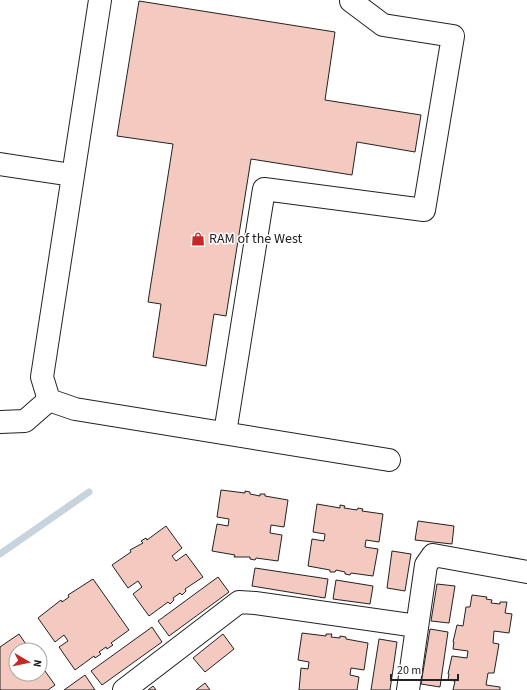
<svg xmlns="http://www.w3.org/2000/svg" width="527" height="690" font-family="'Source Sans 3',sans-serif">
<rect width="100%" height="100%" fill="#fff"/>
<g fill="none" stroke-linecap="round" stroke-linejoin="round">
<path stroke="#c7d3dd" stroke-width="7" d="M0,554L89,492"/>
</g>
<g fill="#f3c9c0" stroke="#222">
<path d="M139,1L335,32L325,100L421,115L415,152L357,142L352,175L251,159L226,316L214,314L206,366L153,357L161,304L148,302L173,144L117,136Z"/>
<path d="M221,490L245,493V491L250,492V494L260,496V494H265V496L288,500L284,527L271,525L270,533L282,535L278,561L256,558L255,560L250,559V557H234L235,555L212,551L217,524L228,526L229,519L217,517Z"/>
<path d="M317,504L340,508V505L345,506L344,508L357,510L358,508L363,509L362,511L383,514L379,542L366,540L365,547L378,549L373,576L351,573L350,575L345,574V572L336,570L335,572H330V570L308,566L312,539L324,541L325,534L313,532Z"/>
<path d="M418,521L454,526L452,544L415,540Z"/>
<path d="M166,526L182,548L172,556L176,561L186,554L203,577L185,589L186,591L182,595L180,593L173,598L174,600L170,604L168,602L149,616L133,594L142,587L138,581L128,588L112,565L131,552L130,550L143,543L141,541L146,538L147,540Z"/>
<path d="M392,551L411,554L405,591L387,588Z"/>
<path d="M255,568L328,579L325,598L252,586Z"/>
<path d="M218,577L229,592L169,636L158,621Z"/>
<path d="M93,579L129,630L111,643L113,645L107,649L106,647L99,652L101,654L95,658L94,656L75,670L59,647L68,641L64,635L55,642L38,618L61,600L62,602L69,597L68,595Z"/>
<path d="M336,580L373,586L370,604L333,599Z"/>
<path d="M437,584L455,586L449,623L431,621Z"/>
<path d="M472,595L487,597L486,599L492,600L491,603L500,604V602H507L505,613L512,614L509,633L494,631L493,643L499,644L494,673H488L486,685L500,687V690H453L455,681L448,680L449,674H448L452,656L467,658L468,651L453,649L454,642H453L457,625L463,626L466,607H470Z"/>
<path d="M152,627L162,642L102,685L91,671Z"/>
<path d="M430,629L448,632L440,687L421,684Z"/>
<path d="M302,633L326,636V634H332L331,637L340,638V636L346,637V639L368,643L364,670L351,668L350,675L359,677L357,690H299L301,668L308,669L309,662L298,660Z"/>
<path d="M19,634L30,650H16V674H40V664L55,685L48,690H0V647Z"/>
<path d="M223,634L234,649L205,672L193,658Z"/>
<path d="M379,639L397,642L390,690H371Z"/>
<path d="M85,675L95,690H64Z"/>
<path d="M205,683L210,690H196Z"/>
<path d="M153,686L156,690H148Z"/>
</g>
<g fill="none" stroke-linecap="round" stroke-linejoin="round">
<g stroke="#222" stroke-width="24">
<g id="minor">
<path d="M100,0L42,377L49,400L75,409L389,460"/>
<path d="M0,164L72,175"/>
<path d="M0,422L25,421L49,400"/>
<path d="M225,433L264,189L424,210L453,36L383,25L351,1"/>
<path d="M124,690L239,602L255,603L417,626"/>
<path d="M408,690L426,565L433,555L527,572"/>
</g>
</g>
<use href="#minor" stroke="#fff" stroke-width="22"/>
</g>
<defs>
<g id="shop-bare" transform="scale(1.08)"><path d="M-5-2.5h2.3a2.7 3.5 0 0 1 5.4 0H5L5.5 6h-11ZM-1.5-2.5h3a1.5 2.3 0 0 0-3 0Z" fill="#c62828" stroke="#fff" stroke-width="2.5" paint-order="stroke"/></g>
</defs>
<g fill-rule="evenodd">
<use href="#shop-bare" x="198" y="239"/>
</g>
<g text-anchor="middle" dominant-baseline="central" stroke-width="3" stroke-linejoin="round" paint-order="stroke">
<g font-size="14" fill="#222" stroke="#fff" text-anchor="start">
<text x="209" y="239">RAM of the West</text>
</g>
</g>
<g transform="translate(28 662) rotate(99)"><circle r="19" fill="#ffffff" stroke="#a7a7a7"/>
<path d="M0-3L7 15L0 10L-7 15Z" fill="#c62828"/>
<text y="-6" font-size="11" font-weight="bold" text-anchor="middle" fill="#222222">N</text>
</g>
<path d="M391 674v6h67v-6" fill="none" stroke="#222222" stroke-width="2"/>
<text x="397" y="674" font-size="12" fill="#222222" stroke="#ffffff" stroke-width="3" paint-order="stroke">20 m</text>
</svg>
